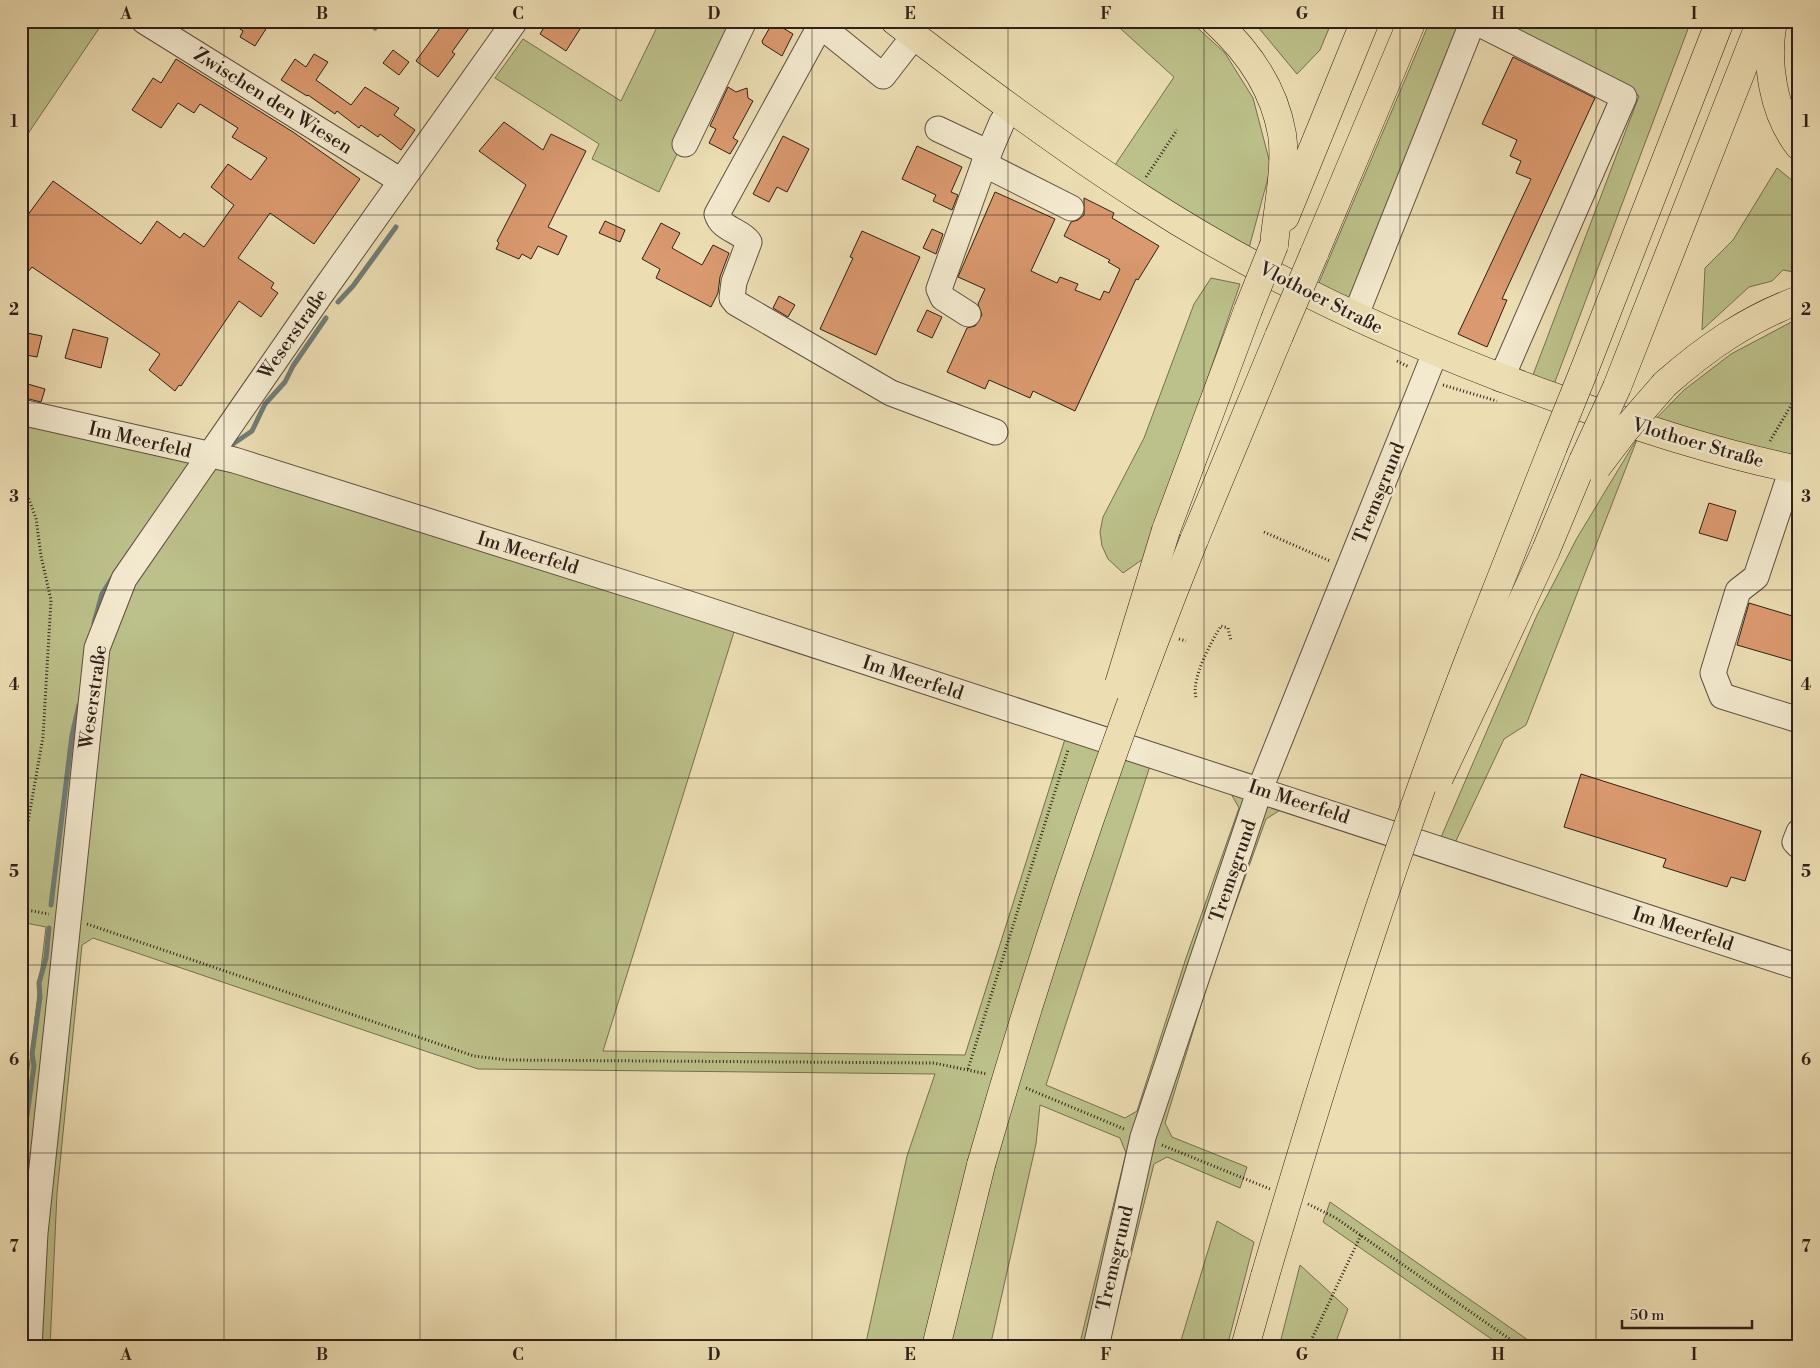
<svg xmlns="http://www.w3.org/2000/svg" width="1820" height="1368" font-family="'Libre Bodoni',serif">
<rect width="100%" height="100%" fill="#ecddb3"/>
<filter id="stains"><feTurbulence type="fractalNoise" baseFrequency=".004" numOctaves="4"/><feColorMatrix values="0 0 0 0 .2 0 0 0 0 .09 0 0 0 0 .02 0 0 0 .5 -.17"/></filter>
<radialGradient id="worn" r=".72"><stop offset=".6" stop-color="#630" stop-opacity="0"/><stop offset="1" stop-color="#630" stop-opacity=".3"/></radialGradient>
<g fill="#bcc08a" stroke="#767051" fill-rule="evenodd">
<path d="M21,21H104L21,144Z"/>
<path d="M660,21H740L659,192L592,159L599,144L495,78L523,39L621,101Z"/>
<path d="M1112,21H1190L1225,53L1253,98L1271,167L1249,248L1113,168L1174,77Z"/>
<path d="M1253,21H1332L1320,50L1297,74Z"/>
<path d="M1430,21H1470L1348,320L1312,299Z"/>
<path d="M1487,21H1691L1547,403L1525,396L1639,96Z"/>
<path d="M1777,168L1799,186V273L1783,270L1772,281L1749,287L1702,330L1705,268L1733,240Z"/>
<path d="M1211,278L1240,284L1146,557L1123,573L1108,559L1102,546L1100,532L1103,517L1144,438L1194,304Z"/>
<path d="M1799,318V482L1638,437L1526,725L1504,739L1446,862L1432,858L1537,615L1577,538L1638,437L1684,390L1731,354Z"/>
<path d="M21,420L201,442L1150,766L1046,1085L1125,1118L1137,1111L1186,958L1239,808L1230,792L1282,809L1266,819L1213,966L1165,1123L1172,1137L1247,1167L1240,1188L1167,1157L1154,1164L1108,1347H1079L1126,1153L1120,1138L1040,1105L1036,1144L990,1347H865L907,1156L935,1074L478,1069L93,938L82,945L57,1193L50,1347H21V1135L46,927L21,922V645L23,640L21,631ZM734,632L1065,739L965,1055L603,1051Z"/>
<path d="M1330,1202L1538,1347H1503L1323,1222Z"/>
<path d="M1217,1221L1254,1242L1227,1347H1179Z"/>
<path d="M1300,1265L1348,1309L1334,1347H1279Z"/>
</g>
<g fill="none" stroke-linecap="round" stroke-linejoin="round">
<g stroke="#707c76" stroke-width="5">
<path d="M375,28L380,21"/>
<path d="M338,302L353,286L396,227"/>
<path d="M233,444L252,431L265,404L285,382L293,366L326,318"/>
<path d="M94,623L102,594L112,578"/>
<path d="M51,905L72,735L79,705"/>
<path d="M21,1158L34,1066L32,1054L40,997L39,983L46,958L49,928"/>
</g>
</g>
<g fill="#da996e" stroke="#302018">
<path d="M228,21H271L255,46L240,37L243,31Z"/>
<path d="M445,21H474L452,52L455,54L438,77L416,61Z"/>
<path d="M548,21H568L580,29L566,51L540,34Z"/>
<path d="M773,22L793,34L782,56L763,44L762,41Z"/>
<path d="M393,50L409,62L399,75L383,63Z"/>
<path d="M314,54L328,62L316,80L351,105L365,87L399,108L394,115L415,130L401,150L380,134L378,137L361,125L359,128L337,111L335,114L308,95L307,96L281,80L295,59L306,67Z"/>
<path d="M1513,57L1595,98L1502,299L1507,300L1487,347L1458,334L1531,179L1516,173L1521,161L1510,156L1517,140L1482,124Z"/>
<path d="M176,59L293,132L360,179L314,244L270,213L238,258L274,283L271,288L278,293L261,317L239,301L181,386L179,385L175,391L149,370L160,354L32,267L21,280V224L53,181L141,244L157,221L180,238L184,233L204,247L234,205L211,187L228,164L251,180L267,158L232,137L238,128L200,104L194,113L178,103L161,128L132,110L153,78L161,83Z"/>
<path d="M728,87L736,92L747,88L748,98L753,101L733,138L738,141L730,154L709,143L716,129L710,126Z"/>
<path d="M504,122L543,150L551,134L586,151L548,227L567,236L558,255L538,246L531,259L522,254L519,259L496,249L499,243L497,241L526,185L479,151Z"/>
<path d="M783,136L809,149L787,192L777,187L769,202L753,194Z"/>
<path d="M917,146L962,167L951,192L958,195L952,210L933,201L936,195L902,179Z"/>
<path d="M995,192L1055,219L1031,271L1057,283L1060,277L1078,284L1075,290L1100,300L1104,291L1109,293L1120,269L1108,262L1110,260L1064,236L1071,222L1078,220L1084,215V198L1114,213L1112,218L1159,246L1138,280L1136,279L1075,411L1033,391L1030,398L989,380L985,389L947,372L967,328L975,326L982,315L978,304L985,289L958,277Z"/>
<path d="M605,221L625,230L620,242L599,233Z"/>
<path d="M661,223L680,233L672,248L702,265L713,245L729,253L720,277L718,293L711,307L656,278L660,269L642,259Z"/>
<path d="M932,229L943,234L936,254L923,248Z"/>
<path d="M862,231L920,257L876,355L820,329L853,258L850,257Z"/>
<path d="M779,296L795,305L788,317L773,308Z"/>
<path d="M927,310L942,317L932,338L917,331Z"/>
<path d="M73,329L108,338L101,368L65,358Z"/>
<path d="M27,333L42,336L37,357L21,354V340L25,341Z"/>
<path d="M21,382L45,389L41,402L21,397Z"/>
<path d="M1709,503L1736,511L1727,541L1699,533Z"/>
<path d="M1749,603L1799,618V663L1737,645Z"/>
<path d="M1581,774L1761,831L1745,881L1731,877L1727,887L1663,867L1666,859L1564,827Z"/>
</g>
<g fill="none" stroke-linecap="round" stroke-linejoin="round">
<g stroke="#5f4f3f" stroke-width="27">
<g id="minor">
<path d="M144,21L401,181"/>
<path d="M1474,21L1624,97L1501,379"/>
<path d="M914,36L883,76L826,30L819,28L717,214C722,230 740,230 749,242L734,282L732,298L736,303L891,393L995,432"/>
<path d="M938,129L989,153"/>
<path d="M685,144L744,21"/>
<path d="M984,164L1071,208"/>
<path d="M968,314L943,298L939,289L984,164L1002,122L1012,108"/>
<path d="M1355,317L1473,21"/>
<path d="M21,412L234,460L662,595L1799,967"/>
<path d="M1792,469L1756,577L1738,591L1713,673L1722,696L1799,720"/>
<path d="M1799,832L1795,842L1799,846"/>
<path d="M29,1347L35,1233L97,648L124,579L319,297L515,21"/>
<path d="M1096,1347L1143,1137L1260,789L1435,353"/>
</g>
</g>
<g stroke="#302018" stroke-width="29">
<path id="major" d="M895,21C976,83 1058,145 1144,200C1277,286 1420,350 1568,402C1644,429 1720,454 1799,470"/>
</g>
<g stroke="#302018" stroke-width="29">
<g id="highway">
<path d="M1215,21C1249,52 1274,88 1282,134C1287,167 1277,212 1274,245"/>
<path d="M1773,21C1765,62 1773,113 1799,146"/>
<path d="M1285,217L1365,21"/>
<path d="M1314,254L1412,21"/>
<path d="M1583,373L1720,21"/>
<path d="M1665,384C1706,348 1747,319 1799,300"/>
<path d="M1617,387L1761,21"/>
<path d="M1166,530L1248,310"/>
<path d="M1194,540L1279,336"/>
<path d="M1472,652L1553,447"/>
<path d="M1494,662L1546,550L1583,461"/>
<path d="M936,1347L981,1165"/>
<path d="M1245,1347L1265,1276"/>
</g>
</g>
<g stroke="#302018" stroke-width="3" stroke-dasharray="1 2.5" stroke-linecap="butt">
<path d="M867,21L874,27"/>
<path d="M1146,177L1177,130"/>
<path d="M1397,361L1409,367"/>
<path d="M1443,385L1497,401"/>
<path d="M1770,441L1793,402L1799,396"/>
<path d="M21,479L36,518L41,556L51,600L43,737L25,839"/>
<path d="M1264,532L1330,561"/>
<path d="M1179,639L1186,641"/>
<path d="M1196,697C1191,679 1211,642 1221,626L1228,628L1231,641"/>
<path d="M21,909L49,914"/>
<path d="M87,924L474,1056L508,1060L934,1063L987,1074"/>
<path d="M968,1069L1068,750"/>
<path d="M1026,1088L1124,1129"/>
<path d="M1162,1145L1270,1189"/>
<path d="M1308,1204L1336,1218L1521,1347"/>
<path d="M1308,1347L1361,1235"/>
</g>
<use href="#minor" stroke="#f3e9ce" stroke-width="25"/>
<use href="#major" stroke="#ecddb3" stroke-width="28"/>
<use href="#highway" stroke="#ecddb3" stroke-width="28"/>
<g stroke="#302018" stroke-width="29" stroke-linecap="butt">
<g id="highway-bridge">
<path d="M1248,310L1274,245"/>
<path d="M1279,336L1314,254"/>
<path d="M1553,447L1583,373"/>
<path d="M1583,461L1617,387"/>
<path d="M1597,467L1625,430L1665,384"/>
<path d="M1119,684L1166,530"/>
<path d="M1439,778L1494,662"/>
<path d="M981,1165C1042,952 1111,746 1194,540"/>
<path d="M1265,1276C1327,1066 1392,857 1472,652"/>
</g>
</g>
<use href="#highway-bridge" stroke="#ecddb3" stroke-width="28"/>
</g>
<path fill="none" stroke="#302018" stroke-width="1" stroke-opacity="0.55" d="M224,21V1347M420,21V1347M616,21V1347M812,21V1347M1008,21V1347M1204,21V1347M1400,21V1347M1596,21V1347M21,215H1799M21,403H1799M21,590H1799M21,778H1799M21,965H1799M21,1153H1799"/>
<g text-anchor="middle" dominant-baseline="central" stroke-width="5" stroke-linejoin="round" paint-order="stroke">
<g font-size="19" fill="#302018" stroke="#f3e9ce">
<text transform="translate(273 101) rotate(32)">Zwischen den Wiesen</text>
<text transform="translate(1321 298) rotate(27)">Vlothoer Straße</text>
<text transform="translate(293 334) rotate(-55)">Weserstraße</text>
<text transform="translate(140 440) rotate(13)">Im Meerfeld</text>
<text transform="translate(1698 443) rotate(16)">Vlothoer Straße</text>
<text transform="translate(1379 493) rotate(-68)">Tremsgrund</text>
<text transform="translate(528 553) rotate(17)">Im Meerfeld</text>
<text transform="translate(913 678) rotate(18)">Im Meerfeld</text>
<text transform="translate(93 697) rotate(-82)">Weserstraße</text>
<text transform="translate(1299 802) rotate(18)">Im Meerfeld</text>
<text transform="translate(1233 871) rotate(-71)">Tremsgrund</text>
<text transform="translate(1683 929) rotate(18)">Im Meerfeld</text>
<text transform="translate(1115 1258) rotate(-77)">Tremsgrund</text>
</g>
</g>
<rect width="1820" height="1368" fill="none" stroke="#ecddb3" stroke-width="55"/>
<path d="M1622 1320v8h130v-8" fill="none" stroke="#302018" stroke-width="2.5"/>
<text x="1630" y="1320" font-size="15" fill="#302018" stroke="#f3e9ce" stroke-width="4" paint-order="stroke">50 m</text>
<rect x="28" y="28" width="1764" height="1312" fill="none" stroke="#302018" stroke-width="2"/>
<g font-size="16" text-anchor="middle" font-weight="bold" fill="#302018">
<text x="126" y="19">A</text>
<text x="322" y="19">B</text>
<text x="518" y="19">C</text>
<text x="714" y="19">D</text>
<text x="910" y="19">E</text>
<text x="1106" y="19">F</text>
<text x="1302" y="19">G</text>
<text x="1498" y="19">H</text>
<text x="1694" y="19">I</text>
<text x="14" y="127">1</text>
<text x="1806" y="127">1</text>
<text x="14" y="315">2</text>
<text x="1806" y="315">2</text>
<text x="14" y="502">3</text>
<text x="1806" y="502">3</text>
<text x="14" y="690">4</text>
<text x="1806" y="690">4</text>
<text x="14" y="877">5</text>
<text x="1806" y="877">5</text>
<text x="14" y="1065">6</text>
<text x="1806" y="1065">6</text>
<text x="14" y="1252">7</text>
<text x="1806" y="1252">7</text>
<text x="126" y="1360">A</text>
<text x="322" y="1360">B</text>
<text x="518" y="1360">C</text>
<text x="714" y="1360">D</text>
<text x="910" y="1360">E</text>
<text x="1106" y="1360">F</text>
<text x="1302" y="1360">G</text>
<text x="1498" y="1360">H</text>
<text x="1694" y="1360">I</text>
</g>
<rect width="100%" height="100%" filter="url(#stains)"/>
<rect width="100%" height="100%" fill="url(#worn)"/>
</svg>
